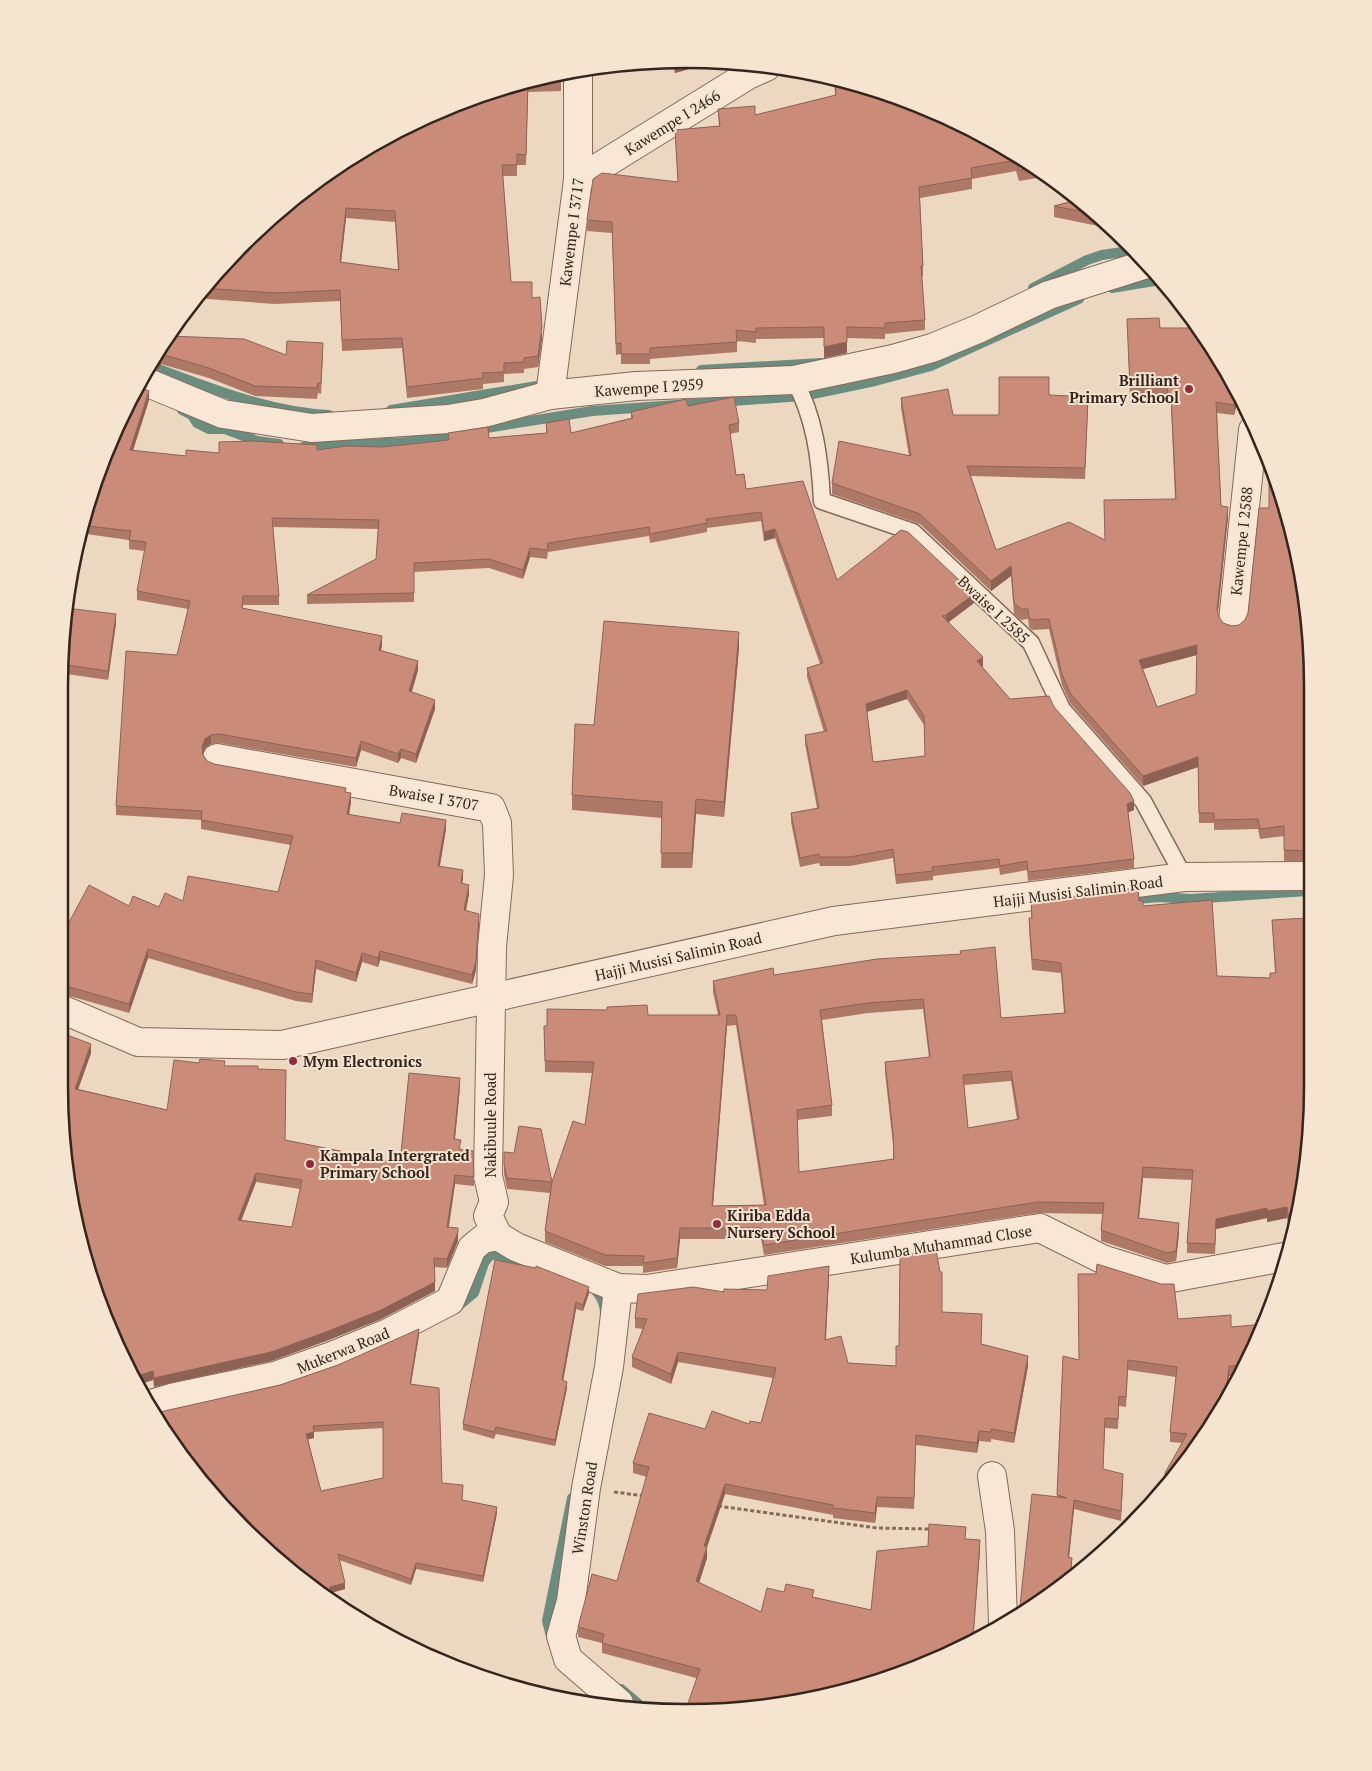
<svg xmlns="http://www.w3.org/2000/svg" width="1372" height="1771" font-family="'PT Serif',serif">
<rect width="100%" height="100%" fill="#ecd8c1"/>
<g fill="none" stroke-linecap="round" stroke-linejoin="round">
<g stroke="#6b8d7f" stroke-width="10">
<path d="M1033,288L1087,260L1102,255L1136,250"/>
<path d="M1112,288L1160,280"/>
<path d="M150,366C208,387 267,412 329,415"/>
<path d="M701,370L821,363"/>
<path d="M182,410L192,415L197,423L209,429H225L257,441L279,444"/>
<path d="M391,410L537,386"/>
<path d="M474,430L592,411L803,396L875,381L931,366L1079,299"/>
<path d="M303,447L406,442L460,433"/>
<path d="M1127,900L1159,897L1191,899L1308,891"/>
<path d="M591,1285C599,1294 605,1301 605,1314"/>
<path d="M456,1308L474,1293L484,1263L491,1254L519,1260"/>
<path d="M552,1640L547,1621L572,1498"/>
<path d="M621,1689L641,1706"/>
</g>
<g stroke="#856959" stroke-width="19">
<path id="service" d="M794,380C815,417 820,460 822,501L913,532L1031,643L1062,709L1143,801L1184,877"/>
</g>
<g stroke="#856959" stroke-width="30">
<g id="minor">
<path d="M578,180L748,75L766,67"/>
<path d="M141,380L223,414L312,428L448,419L484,413L550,395L636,386L794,380L893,359L932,348L978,329L1049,295L1147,264"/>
<path d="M550,395L578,180V69"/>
<path d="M1233,621L1253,430"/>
<path d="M217,758L491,808L497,823L499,875L492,947L488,1176L494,1202L488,1216L498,1236L516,1247L618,1288L647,1289L1040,1228L1102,1259L1166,1279L1284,1257"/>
<path d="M59,1008L138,1042L282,1045L834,921L1184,877L1308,876"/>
<path d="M618,1288L609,1367L586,1488L571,1601L561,1636L568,1659L619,1703"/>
<path d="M148,1405L175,1397L275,1376L332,1356L388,1333L450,1301L472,1248L483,1239L498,1236"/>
<path d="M992,1476L1000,1531L1003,1623"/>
</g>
</g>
<g stroke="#856959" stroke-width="3" stroke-dasharray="4 2.5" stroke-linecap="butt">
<path d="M614,1492L645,1496"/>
<path d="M718,1506L877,1528L931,1529"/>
</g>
<use href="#service" stroke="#f8e7d4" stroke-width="16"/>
<use href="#minor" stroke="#f8e7d4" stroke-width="28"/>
</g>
<g fill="#ae7867" fill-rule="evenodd">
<path d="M686,59L730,63L716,68L714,62L675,73L671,60Z"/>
<path d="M561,72V91L528,92L526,165H517V176H503L511,282L532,298L542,338L538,367L524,369V373L504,374V382L483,384V389L407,398L402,348L342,351L340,301L275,304L194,298L243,242L446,106ZM346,218L395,222L398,270L341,262Z"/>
<path d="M834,79L926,107L1035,165L1049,176L1019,181L1016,171L972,179V189L920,198L923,266V276L922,277L925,320V330L885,334V339L847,338V353L824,358V338L756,339V343L737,341V352L650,359V364H621V354L616,355L612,233L587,231V220L678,182L675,130L719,126L718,109L755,115L835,95Z"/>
<path d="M1077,200L1113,229L1054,217V206Z"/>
<path d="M1127,319L1160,328L1238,399L1234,415L1217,413L1221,506L1228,517L1218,614L1219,617L1223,623L1232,626L1239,625L1308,604V862L1284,861V836L1260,839L1258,829L1214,830V823H1199L1198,767L1143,786L1070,703L1062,685L1049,629L1032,630L1029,627L1028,619L1021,620L1014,614L1011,576L991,591L920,524L832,494V483L909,456L901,408V398L953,415H999L1049,395L1088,407L1085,479L971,476L996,550L1105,540L1175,499L1171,405H1168L1167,396L1130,398ZM1197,655L1196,694L1157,707L1143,669Z"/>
<path d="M172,331L170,336L286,355L323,353L321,394L318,393L317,399L255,396L209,378L161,364L159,370L150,367Z"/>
<path d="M149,400L133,451L186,456L219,453L317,450L382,447L448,440V433L489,438L546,433V423L571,433L631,418V412L688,406L739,423V432L730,434L736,475L746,489L837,580L974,603L949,622L983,666L982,667L1010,699L1054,707L1134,810L1128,812L1134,859V868L1028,881L1027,870L1000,875L999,868L933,876V880L896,884L893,858L850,866H820L819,863L800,867L791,822V813L817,808L805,744V735L824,732L807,677V668L820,664L775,538L764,541L761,521L707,528V532L650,543L649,536L548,552L547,559L530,557L523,579L489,568L414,572V602L307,604V595L376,559L378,529L273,527L279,596V605H243V608L382,645L381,650L418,670L412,692L435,709L416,763L401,758L398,763L361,750L356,767L219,743L211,744L205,748L203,755L207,761L214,764L346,792L351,802L349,815L446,829L440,866L463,878L462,884L469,894L466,911L479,923L476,970L472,984L380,960L378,967L362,962L356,982L316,969L312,1003L296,1001L148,958L129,1013L59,993V941L129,906L159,907L183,901L278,892L291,845L201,829V820L116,815V806L177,655L188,609L137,600V591L145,551L129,549V540L79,533L80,523ZM907,699L924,725L925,756L873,762L867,712Z"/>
<path d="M116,623L108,680L60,673V645Z"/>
<path d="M739,648L724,817L696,814L692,868H661L662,818L572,810V795L594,725Z"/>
<path d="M1139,901L1143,906L1217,976L1270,978L1275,973L1272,920L1308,1167L1290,1236L1287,1218L1267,1222V1218L1216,1229L1215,1254L1187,1253V1243L1192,1180L1143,1178L1139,1218L1179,1233L1176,1261L1167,1263L1101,1241V1230L1103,1214L1038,1213L764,1255L761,1239H680L677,1268L643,1273V1266H605L545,1242V1231L550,1193L507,1189L504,1174V1152L552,1182L585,1125L592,1073L545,1072L544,1026L648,1015H718L713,992V981L774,975L877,959L1001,1018L1064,1013L1061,973L1032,970L1029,929V918H1031V902ZM923,1009L929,1058L885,1062V1073L893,1144V1159L799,1172L797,1120L832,1116V1105L822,1020L868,1013ZM736,1025L764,1205L713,1206L727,1026ZM1011,1081L1017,1120L968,1128L964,1085Z"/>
<path d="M59,1015L64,1027L61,1033L91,1053L78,1089L167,1110L225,1066L258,1069L285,1140L400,1163L460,1087L455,1139L474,1177V1186L455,1184L449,1227L458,1241L447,1268L434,1267L435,1291L381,1319L326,1341L271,1361L154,1387L153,1380L137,1385L80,1248ZM256,1182L300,1189L292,1227L241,1220Z"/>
<path d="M495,1260L589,1293L583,1311L576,1309L563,1381L567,1388L555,1446L496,1434L494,1439L463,1430V1424Z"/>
<path d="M829,1277L826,1340L848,1363L896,1366L899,1346L942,1312L981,1344L1028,1366L1014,1443L991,1439V1442L979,1441L977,1453L916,1445L914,1509L877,1507L875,1523L833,1518V1515L725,1494L707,1547V1558L699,1583L761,1612L784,1592L814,1597L871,1610L928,1546L965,1539L980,1550L973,1639L926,1664L696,1678L602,1653V1643L578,1637V1627L617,1581L647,1477L633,1473V1463L705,1429L749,1424L761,1423L773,1378L678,1362L671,1384L632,1367V1357L643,1329L635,1328V1318L724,1292L767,1290Z"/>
<path d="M1178,1319L1231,1327L1265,1326L1238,1376H1229L1182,1443L1170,1442V1432L1176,1377L1128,1370L1126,1407L1119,1406L1118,1429L1105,1428L1103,1469L1123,1484L1121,1521L1074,1509L1069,1557L1072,1567L1071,1577L1034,1607L1057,1497L1063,1356L1079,1360Z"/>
<path d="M419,1335L411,1384L442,1483L463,1500L497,1513L483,1582L416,1569L411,1585L339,1560L345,1589L331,1593L243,1529L160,1422V1412L280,1385L338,1365ZM383,1428V1478L321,1491L308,1439L314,1438V1432Z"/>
</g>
<g fill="#8d6254">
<path d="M687,59L714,62L675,73V63Z"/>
<path d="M716,62L730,63L716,68Z"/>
<path d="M346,208V218L340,272V262Z"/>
<path d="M542,327V338L538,367V356Z"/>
<path d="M847,327V353L824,358V347Z"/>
<path d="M161,354V364L159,370V360Z"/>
<path d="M149,391V400L130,459V450Z"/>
<path d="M1236,396L1238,399L1234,415V405Z"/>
<path d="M1228,507V517L1217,620V610Z"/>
<path d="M775,529V538L764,541V532Z"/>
<path d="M530,548V557L523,579V570Z"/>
<path d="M1011,566V576L991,591V581Z"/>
<path d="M974,594V603L946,624V615Z"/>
<path d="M116,614V623L108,680V671Z"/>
<path d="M739,632V648L724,817V802Z"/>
<path d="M382,636V645L379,659V650Z"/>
<path d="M1197,645V655L1139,670V660Z"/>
<path d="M983,657V666L977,670V661Z"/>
<path d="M418,661V670L409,700V691Z"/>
<path d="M907,690V699L866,712V704Z"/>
<path d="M435,700V709L416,763V754Z"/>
<path d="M211,735V744L205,748L202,756V747L205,739Z"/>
<path d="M361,741V750L356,767V758Z"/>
<path d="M401,749V758L398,763V754Z"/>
<path d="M1198,757V767L1143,786V776Z"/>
<path d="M351,793V802L347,823V814Z"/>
<path d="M696,799V814L692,868V853Z"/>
<path d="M1134,801V810L1127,813V804Z"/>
<path d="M446,820V829L438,875V866Z"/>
<path d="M463,870V878L461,892V883Z"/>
<path d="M469,885V894L464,919V910Z"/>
<path d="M479,914L476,970L472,984V975Z"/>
<path d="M148,949V958L129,1013V1004Z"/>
<path d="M380,951V960L378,967V958Z"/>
<path d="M362,953V962L356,982V973Z"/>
<path d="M316,960V969L312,1003V994Z"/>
<path d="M727,1015V1026L712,1217V1206Z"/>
<path d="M64,1018V1027L59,1037V1028Z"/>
<path d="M91,1044V1053L75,1098V1089Z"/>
<path d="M460,1078V1087L454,1148V1139Z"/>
<path d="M1143,1167V1178L1138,1228V1218Z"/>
<path d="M256,1173V1182L238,1229V1220Z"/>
<path d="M455,1175V1184L447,1236V1227Z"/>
<path d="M1287,1207V1218L1267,1222V1211Z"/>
<path d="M1267,1208V1218L1216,1229L1215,1254L1216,1219Z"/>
<path d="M1179,1223V1233L1176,1261V1251Z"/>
<path d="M458,1228V1241L447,1268V1259Z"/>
<path d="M680,1228V1239L677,1268V1258Z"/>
<path d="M829,1266V1277L825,1350V1340Z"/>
<path d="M435,1282V1291L381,1319L326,1341L271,1361L154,1387V1378Z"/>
<path d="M589,1287V1293L583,1311V1305Z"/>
<path d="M576,1302V1309L562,1387V1380Z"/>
<path d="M419,1329V1335L410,1389V1384Z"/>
<path d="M678,1352V1362L671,1384V1374Z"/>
<path d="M1028,1356V1366L1014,1443V1433Z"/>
<path d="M1229,1366V1376L1226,1399L1225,1401Z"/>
<path d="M153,1371V1380L137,1385L134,1377Z"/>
<path d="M567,1382V1388L555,1446V1440Z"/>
<path d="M979,1431V1441L977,1453V1443Z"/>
<path d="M314,1432V1438L306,1440V1434Z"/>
<path d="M725,1484V1494L704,1556V1546Z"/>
<path d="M877,1497V1507L875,1523V1513Z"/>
<path d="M1074,1500V1509L1068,1567V1557Z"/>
<path d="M497,1507V1513L483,1582V1576Z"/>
<path d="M980,1540V1550L973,1639V1640Z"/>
<path d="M707,1547V1558L696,1592V1581Z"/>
<path d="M416,1563V1569L411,1585V1579Z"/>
<path d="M345,1583V1589L330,1593V1587Z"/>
</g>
<g fill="#ca8c78" stroke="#8d6254" fill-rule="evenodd">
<path d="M687,59L675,63L674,60L686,59Z"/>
<path d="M561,72V81L528,82Z"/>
<path d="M835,79L926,107L1035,165L1038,167L1019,170L1016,160L971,168L972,178L919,187L923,266H921L925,320L885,323V328L847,327V342L824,347V327L756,328V332L736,330L737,342L650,348V354H621V343L616,344L612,222L587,220L593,179L602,173L678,182L675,130L720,126L718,109L755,106V115L836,95Z"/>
<path d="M528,82L526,155L517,154V165H502L511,282H532V298L540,297L542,327L538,356L524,358V362L504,363V372L482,373L483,378L407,387L402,338L342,340L340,290L275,293L202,288L243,242L338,164L446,106ZM346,208L395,211L399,270L340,262Z"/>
<path d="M1077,200L1095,214L1054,206Z"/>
<path d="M1159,318L1160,328H1200L1208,338L1236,396L1234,405L1216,402L1221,506L1228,507L1217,610L1219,617L1223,623L1232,626L1239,625L1245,620L1248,613L1259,508H1269V480H1274V471L1280,484L1308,604V851L1284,850V826L1260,829L1258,819L1214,820V813H1199L1198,757L1143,776L1070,693L1062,674L1049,619L1032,620L1029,617L1028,609H1021L1014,603L1011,566L991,581L920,514L832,483L839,441L911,456L901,398L948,389L953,415H999V377H1049V395L1088,397L1085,468L967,466L996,550L1069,522L1105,540L1104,500L1176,499L1171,394L1168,395L1167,386L1130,387L1127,319ZM1197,645L1196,694L1157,707L1139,660Z"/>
<path d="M169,336L244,339L286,355L287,341L323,343L321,383H318L317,388L255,386L209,368L161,354L159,360L155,358Z"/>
<path d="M137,386L149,391L130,450L186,456V450L219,453V442L253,441L317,445V450L347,446L382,447L449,440L448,433L488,427L489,438L547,433L546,423L569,419L571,433L633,418L631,412L686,399L688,406L734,397L739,423L729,425L736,475L744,474L746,489L803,481L837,580L901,530L908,532L974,594L946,615L942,616L983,657L977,661L1010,699L1049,696L1054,707L1130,793L1134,801L1127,804L1134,859L1028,872L1027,861L1000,866L999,859L932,867L933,871L896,875L893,849L850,857H820L819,854L800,858L791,813L819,808L805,735L827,731L807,668L823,663L775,529L764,532L761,512L706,519L707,523L650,534L649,527L548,543L547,550L530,548L523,570L489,559L414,563V593L307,595L376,559L379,520L272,518L279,596H243L242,608L382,636L379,650L418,661L409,691L435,700L416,754L401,749L398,754L361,741L356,758L219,734L211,735L205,739L202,747L203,755L207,761L214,764L346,788L345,792L351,793L347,814L400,823L402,813L446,820L438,866L463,870L461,883L469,885L464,910L479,914L476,961L472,975L380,951L378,958L362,953L356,973L316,960L312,994L296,992L148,949L129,1004L59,984V941L89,885L129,906L133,896L159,907L165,893L183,901L188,876L278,892L293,836L201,820L202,811L116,806L126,651L177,655L190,601L137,591L146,542L129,540L131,531L80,525L123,409ZM907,690L924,716L925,756L873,762L866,704Z"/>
<path d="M66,608L116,614L108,671L60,664V645Z"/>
<path d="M604,621L739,632L724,802L696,799L692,853H661L662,802L572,795L575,724L594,725Z"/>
<path d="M1138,888L1139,901H1143V906L1212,900L1217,976L1270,978V973H1276L1272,920L1308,918V1167L1291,1232L1287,1207L1267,1211V1208L1216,1219L1215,1244L1187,1243L1193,1170L1143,1167L1138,1218L1179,1223L1176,1251L1167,1253L1101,1230L1104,1203L1038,1202L764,1245L761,1228H680L677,1258L643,1263L644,1256L605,1255L545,1231L552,1182L507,1178L504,1164V1152L514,1153L519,1126L541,1129L552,1182L573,1121L585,1125L594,1062L545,1061L544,1026H547V1009L607,1010V1007L647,1005L648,1015H720L713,981L773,968L774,975L877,959L961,954L960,951L995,947L1001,1018L1065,1013L1061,963L1032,959L1029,918H1032L1031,902ZM923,999L930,1057L885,1062L893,1133L894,1159L799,1172L797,1110L832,1105L820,1010L868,1003ZM727,1015H736L766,1205L712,1206ZM1011,1071L1019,1119L968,1128L963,1075Z"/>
<path d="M59,1015L64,1018L59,1028Z"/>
<path d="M59,1032L91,1044L75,1089L167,1110L174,1060L199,1063L200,1059L225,1061L224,1066H258V1069L286,1070L285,1140L400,1163L409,1073L460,1078L454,1139L461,1140L459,1149L473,1151L474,1177L455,1175L447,1227L458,1228V1232L447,1259L434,1258L435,1282L381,1310L326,1332L271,1352L154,1378L153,1371L134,1377L80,1248L59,1085ZM256,1173L302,1180L292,1227L238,1220Z"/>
<path d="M936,1250L940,1272H942V1312L982,1314L981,1344L1028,1356L1014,1433L991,1429V1432L979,1431L977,1443L916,1435L914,1498L877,1497L875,1513L833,1508V1505L725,1484L704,1546L707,1547L696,1581L761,1612L767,1588L784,1592L786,1584L814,1590L812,1597L871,1610L877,1551L928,1546L929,1524L966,1527L965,1539L980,1540L973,1640L926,1664L849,1691L685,1712L700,1669L602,1643L604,1634L578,1627L592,1574L617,1581L649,1467L633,1463L649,1413L705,1429L712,1411L749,1424L750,1421L761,1423L776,1368L678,1352L671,1374L632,1357L647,1319L635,1318L638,1294L693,1287L724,1292V1289L767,1290L768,1276L829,1266L825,1340L841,1336L848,1363L896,1366V1346H899L900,1255Z"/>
<path d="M495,1260L536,1268V1266L589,1287L583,1305L576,1302L562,1380L567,1382L555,1440L496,1427L494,1432L463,1424Z"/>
<path d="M1097,1264L1161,1284H1174L1178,1319L1231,1315V1327L1265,1324V1326L1244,1365L1229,1366L1225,1401L1208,1433L1164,1487L1165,1473L1187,1434L1170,1432L1177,1367L1128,1360L1126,1397L1119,1396L1118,1419L1105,1418L1103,1469L1123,1474L1121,1511L1074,1500L1068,1557L1072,1558L1070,1577L1034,1607L1019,1615L1032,1494L1067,1498L1057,1495L1063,1356L1079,1360L1078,1274H1096Z"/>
<path d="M419,1329L410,1384L439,1388L442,1483L463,1485L462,1500L497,1507L483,1576L416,1563L411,1579L338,1554L345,1583L330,1587L331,1597L243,1529L162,1423L160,1412L280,1385L338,1365ZM383,1422V1478L321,1491L306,1434L314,1432L313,1426Z"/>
</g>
<g fill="#932b3d" stroke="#f4e4d0" stroke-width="2">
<circle cx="1189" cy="389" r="5"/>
<circle cx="293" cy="1061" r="5"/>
<circle cx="310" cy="1164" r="5"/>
<circle cx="717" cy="1224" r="5"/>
</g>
<g text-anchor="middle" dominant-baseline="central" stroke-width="4" stroke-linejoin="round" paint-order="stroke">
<g font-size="15" fill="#35251d" stroke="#f4e4d0">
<text transform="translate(672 122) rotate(-32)">Kawempe I 2466</text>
<text transform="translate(571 232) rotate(-83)">Kawempe I 3717</text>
<text transform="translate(649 387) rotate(-4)">Kawempe I 2959</text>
<text transform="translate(1241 541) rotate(-84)">Kawempe I 2588</text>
<text transform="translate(994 609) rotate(43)">Bwaise I 2585</text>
<text transform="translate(434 797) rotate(10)">Bwaise I 3707</text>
<text transform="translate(1078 891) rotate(-7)">Hajji Musisi Salimin Road</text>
<text transform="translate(678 956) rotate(-13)">Hajji Musisi Salimin Road</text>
<text transform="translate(490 1125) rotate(-90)">Nakibuule Road</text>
<text transform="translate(941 1244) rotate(-9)">Kulumba Muhammad Close</text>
<text transform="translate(343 1350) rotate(-22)">Mukerwa Road</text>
<text transform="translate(584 1508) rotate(-81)">Winston Road</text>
</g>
<g font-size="15" font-weight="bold" fill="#35251d" stroke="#f4e4d0" text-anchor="start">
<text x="1179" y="380" text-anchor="end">Brilliant<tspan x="1179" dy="17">Primary School</tspan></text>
<text x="303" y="1061">Mym Electronics</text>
<text x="320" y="1155">Kampala Intergrated<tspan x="320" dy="17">Primary School</tspan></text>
<text x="727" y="1215">Kiriba Edda<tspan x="727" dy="17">Nursery School</tspan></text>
</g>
</g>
<path d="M0 0H1372V1771H0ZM686 68H686A618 618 0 0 1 1304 686V1086A618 618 0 0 1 686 1704H686A618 618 0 0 1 68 1086V686A618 618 0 0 1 686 68Z" fill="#f4e4d0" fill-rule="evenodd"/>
<path fill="none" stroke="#35251d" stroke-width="2.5" d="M686 68H686A618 618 0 0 1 1304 686V1086A618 618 0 0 1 686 1704H686A618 618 0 0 1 68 1086V686A618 618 0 0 1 686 68Z"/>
</svg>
